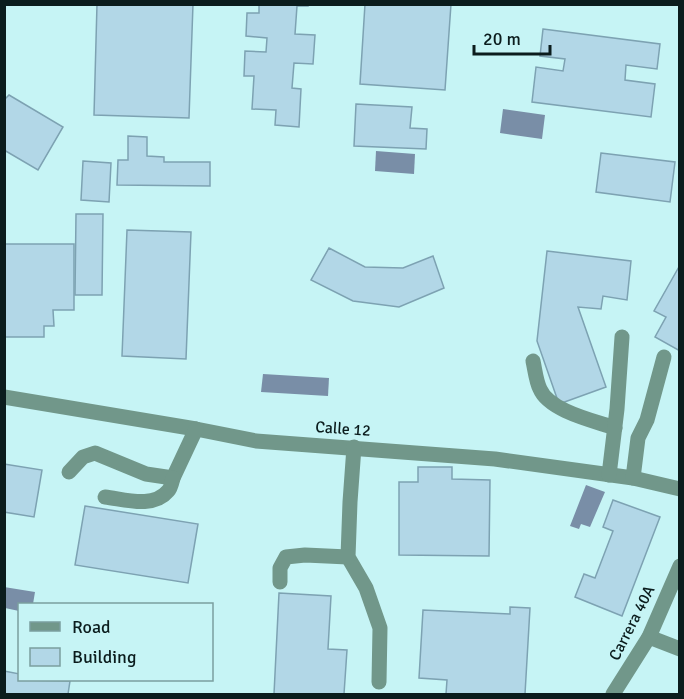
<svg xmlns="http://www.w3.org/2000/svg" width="684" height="699" font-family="Signika,sans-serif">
<rect width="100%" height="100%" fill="#c6f4f5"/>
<g fill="#798ea7">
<path d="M503,109L545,115L542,139L500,133Z"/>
<path d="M376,151L415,154L414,174L375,171Z"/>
<path d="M263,374L329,378L328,396L261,392Z"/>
<path d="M586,485L605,492L590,527L581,524L579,529L570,526Z"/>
<path d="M4,587L35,592L33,604H20L19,611L5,608Z"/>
</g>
<g fill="#b2d7e7" stroke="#7da2b2" stroke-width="1.5">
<path d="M97,4H193L189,118L94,115Z"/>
<path d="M259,4H308V6H297L295,34L315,35L313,64L294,63L292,88L301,89L299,127L275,125L276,110L252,109L254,76H244L245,51L266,52L267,38L246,36L247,13H259Z"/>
<path d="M365,4H451L445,90L360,84Z"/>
<path d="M543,29L660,44L657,69L626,65L625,80L655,84L651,117L532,102L536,67L563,71L565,59L540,56Z"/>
<path d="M9,95L63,127L38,170L4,150V100Z"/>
<path d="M356,104L412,107L410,128L427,129L426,149L354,146Z"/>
<path d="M128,136L147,137V156L164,157V162H210V186L117,185L118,160H128Z"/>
<path d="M601,153L675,162L670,202L596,192Z"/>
<path d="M83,161L111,163L109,202L81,200Z"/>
<path d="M76,214H103L102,295H75Z"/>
<path d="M127,230L191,232L186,359L122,356Z"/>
<path d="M4,244H74V310H53L54,326H44V337H4Z"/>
<path d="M329,248L365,267L403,268L433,256L444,288L399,307L353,301L311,280Z"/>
<path d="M547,251L631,261L627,300L603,296L601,309L578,307L606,387L559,404L537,341Z"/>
<path d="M680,265V351L655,337L666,317L654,311Z"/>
<path d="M4,464L42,470L34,517L4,512Z"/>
<path d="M418,467H452V479L490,480L489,556L399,555V482H418Z"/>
<path d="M613,500L660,517L622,616L575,597L584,574L595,578L613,531L603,527Z"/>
<path d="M85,506L198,524L188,583L75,565Z"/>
<path d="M279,593L331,596L328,649L347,650L344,694H274Z"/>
<path d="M510,607L530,608L525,694H446L447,680L419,678L423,610L510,614Z"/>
<path d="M4,671L20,674V680L70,681L68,694H4Z"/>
</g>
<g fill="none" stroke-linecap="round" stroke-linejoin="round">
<g stroke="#71978a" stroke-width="15">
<path d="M533,361C535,370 536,381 540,389C549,411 595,421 615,428"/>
<path d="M4,397L196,429L256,441L495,459L633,478L680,489"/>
<path d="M354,447L350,502L348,557L366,588L380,628L379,682"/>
<path d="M69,472L83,457L95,453L146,474L173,478L196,429"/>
<path d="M609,475L617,409L622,337"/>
<path d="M633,478L638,438L647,420L664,357"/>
<path d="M105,497C124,499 153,509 168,491C171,488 172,482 173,478"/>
<path d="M280,582V568L286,557L305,555L348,557"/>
<path d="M649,637L680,649"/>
<path d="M613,694L649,637L680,566"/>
</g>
</g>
<g text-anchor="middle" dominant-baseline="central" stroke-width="5" stroke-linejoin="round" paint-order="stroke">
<g font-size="16" fill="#0b1c1d" stroke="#c6f4f5">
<text transform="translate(343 429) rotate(4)">Calle 12</text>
<text transform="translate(632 623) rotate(-63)">Carrera 40A</text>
</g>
</g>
<rect width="684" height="699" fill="none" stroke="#0b1c1d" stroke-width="12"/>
<rect x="18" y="603" width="195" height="78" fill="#c6f4f5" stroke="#7b9e9f" stroke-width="1.5"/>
<rect x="30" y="622" width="30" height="9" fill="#71978a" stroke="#7b9e9f" stroke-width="1.5"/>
<text x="72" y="633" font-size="18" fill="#0b1c1d">Road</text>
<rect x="30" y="648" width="30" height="18" fill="#b2d7e7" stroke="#7b9e9f" stroke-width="1.5"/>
<text x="72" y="663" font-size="18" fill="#0b1c1d">Building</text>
<path d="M474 45v9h76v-9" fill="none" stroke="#0b1c1d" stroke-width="3"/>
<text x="483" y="45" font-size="18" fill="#0b1c1d" stroke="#c6f4f5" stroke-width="4.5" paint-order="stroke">20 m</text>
</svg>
